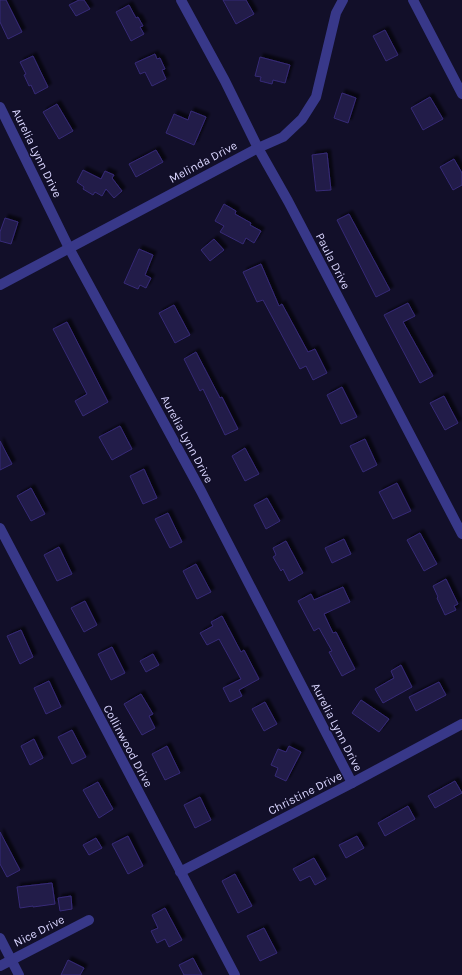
<svg xmlns="http://www.w3.org/2000/svg" width="462" height="975" font-family="Karla,sans-serif">
<defs>
<filter id="shadow"><feDropShadow dx="3.5" dy="-3.5" stdDeviation="1" flood-color="#0009"/></filter>
</defs>
<rect width="100%" height="100%" fill="#120f29"/>
<g fill="#221a4a" stroke="#372b77" filter="url(#shadow)">
<path d="M0,0H6L22,32L8,39L0,22Z"/>
<path d="M79,0H84L90,9L76,16L69,5Z"/>
<path d="M223,0H246L254,14L236,24Z"/>
<path d="M129,5L136,18L138,17L143,26L140,27L144,34L131,41L116,12Z"/>
<path d="M385,30L398,55L386,61L373,36Z"/>
<path d="M155,54L157,59L160,58L165,69L162,70L166,79L152,86L145,72L140,74L135,63Z"/>
<path d="M33,56L48,87L35,94L31,85L29,86L24,75L26,74L20,62Z"/>
<path d="M260,57L290,65L285,83L273,80L272,84L260,81L261,77L255,76Z"/>
<path d="M342,93L356,98L348,123L334,118Z"/>
<path d="M430,97L443,119L423,130L411,108Z"/>
<path d="M57,104L73,131L59,139L43,112Z"/>
<path d="M191,111L206,117L194,145L166,133L174,114L188,120Z"/>
<path d="M156,150L163,162L136,177L129,164Z"/>
<path d="M327,153L331,190L316,191L312,155Z"/>
<path d="M454,159L462,173V185L453,190L440,167Z"/>
<path d="M83,170L101,179L105,171L114,175L112,178L122,191L114,198L106,189L102,196L95,192L93,195L83,189L84,187L77,182Z"/>
<path d="M224,204L236,211L235,214L251,223L250,225L261,231L254,243L246,238L243,244L220,232L224,226L215,221Z"/>
<path d="M349,214L390,290L376,297L337,220Z"/>
<path d="M5,218L18,222L11,244L0,241V232Z"/>
<path d="M214,239L224,250L210,261L201,250Z"/>
<path d="M139,249L153,255L145,275L151,278L146,288L140,285L138,289L124,283Z"/>
<path d="M261,264L279,306L282,304L308,352L315,349L327,373L313,380L306,366L300,369L263,300L257,302L243,272Z"/>
<path d="M408,303L415,316L403,322L433,376L420,383L384,315Z"/>
<path d="M174,305L190,335L175,343L159,313Z"/>
<path d="M67,322L108,402L83,416L75,401L87,394L53,329Z"/>
<path d="M196,352L220,398L222,397L238,429L225,435L203,389L200,391L184,359Z"/>
<path d="M342,387L357,417L341,424L327,395Z"/>
<path d="M444,396L458,423L445,430L430,403Z"/>
<path d="M120,426L132,449L112,460L99,437Z"/>
<path d="M365,439L377,465L363,472L350,446Z"/>
<path d="M0,441L12,464L0,470Z"/>
<path d="M245,448L259,474L245,481L232,456Z"/>
<path d="M144,469L157,498L143,504L130,476Z"/>
<path d="M397,483L411,511L393,519L379,492Z"/>
<path d="M31,488L45,514L31,521L17,496Z"/>
<path d="M267,498L280,521L266,529L254,505Z"/>
<path d="M168,513L182,542L170,548L155,519Z"/>
<path d="M420,533L437,564L424,571L407,540Z"/>
<path d="M344,539L351,554L332,563L325,548Z"/>
<path d="M286,541L303,573L289,581L283,569L281,571L273,557L276,555L273,548Z"/>
<path d="M59,547L72,574L57,581L44,555Z"/>
<path d="M196,564L211,592L197,599L183,571Z"/>
<path d="M446,579L458,604L454,606L456,610L445,615L437,598L438,597L433,586Z"/>
<path d="M343,587L350,602L324,614L333,633L336,632L355,669L342,676L329,652L332,651L319,628L314,631L298,601L311,594L314,600Z"/>
<path d="M85,601L97,625L84,632L71,608Z"/>
<path d="M222,616L241,652L244,650L259,679L239,690L242,696L230,702L223,688L241,679L219,639L207,645L200,633L213,626L211,622Z"/>
<path d="M21,630L33,657L20,664L7,636Z"/>
<path d="M112,647L125,673L111,680L98,654Z"/>
<path d="M153,654L159,665L146,672L140,661Z"/>
<path d="M401,665L412,687L383,703L375,689L394,678L391,671Z"/>
<path d="M49,681L61,707L46,714L34,688Z"/>
<path d="M439,682L446,695L416,711L409,697Z"/>
<path d="M141,694L153,714L149,716L155,728L142,735L124,704Z"/>
<path d="M361,700L389,719L379,732L352,713Z"/>
<path d="M265,702L277,724L264,731L252,709Z"/>
<path d="M72,730L86,757L72,764L58,737Z"/>
<path d="M34,739L43,758L30,765L21,746Z"/>
<path d="M167,746L180,773L165,780L152,754Z"/>
<path d="M289,746L301,752L286,781L275,776L278,768L271,765L278,749L286,752Z"/>
<path d="M455,781L462,793L435,808L428,796Z"/>
<path d="M98,782L113,809L99,818L83,790Z"/>
<path d="M200,797L211,820L195,828L184,805Z"/>
<path d="M408,806L415,819L385,836L378,823Z"/>
<path d="M0,832L20,870L7,877L0,864Z"/>
<path d="M128,836L143,866L128,874L112,844Z"/>
<path d="M357,836L364,848L346,858L339,845Z"/>
<path d="M96,838L102,848L89,855L83,845Z"/>
<path d="M314,858L326,879L315,885L310,876L300,881L293,869Z"/>
<path d="M235,874L252,906L238,913L222,881Z"/>
<path d="M52,883L55,904L33,907V906L20,908L17,887Z"/>
<path d="M71,896L72,909L60,911L58,898Z"/>
<path d="M165,908L182,940L169,947L165,939L157,943L151,931L158,928L152,915Z"/>
<path d="M264,928L277,953L260,961L247,936Z"/>
<path d="M193,958L202,975H184L179,965Z"/>
<path d="M68,960L84,968L80,975H61Z"/>
</g>
<g fill="none" stroke-linecap="round" stroke-linejoin="round">
<g stroke="#383889" stroke-width="10">
<path d="M181,0L225,81L258,148L288,201L462,534"/>
<path d="M413,0L462,94"/>
<path d="M0,107L69,248L201,491L352,783"/>
<path d="M0,285L258,148L283,137L302,119L316,97L336,13L343,0"/>
<path d="M0,528L235,975"/>
<path d="M180,872L352,783L462,724"/>
<path d="M0,938L19,975"/>
<path d="M0,966L89,920"/>
</g>
</g>
<g text-anchor="middle" dominant-baseline="central" stroke-width="3" stroke-linejoin="round" paint-order="stroke">
<g font-size="12" fill="#dad6ff" stroke="#120f29">
<text transform="translate(37 153) rotate(64)">Aurelia Lynn Drive</text>
<text transform="translate(203 162) rotate(-28)">Melinda Drive</text>
<text transform="translate(333 261) rotate(63)">Paula Drive</text>
<text transform="translate(187 439) rotate(62)">Aurelia Lynn Drive</text>
<text transform="translate(337 727) rotate(63)">Aurelia Lynn Drive</text>
<text transform="translate(128 746) rotate(62)">Collinwood Drive</text>
<text transform="translate(305 793) rotate(-27)">Christine Drive</text>
<text transform="translate(39 931) rotate(-27)">Nice Drive</text>
</g>
</g>
</svg>
